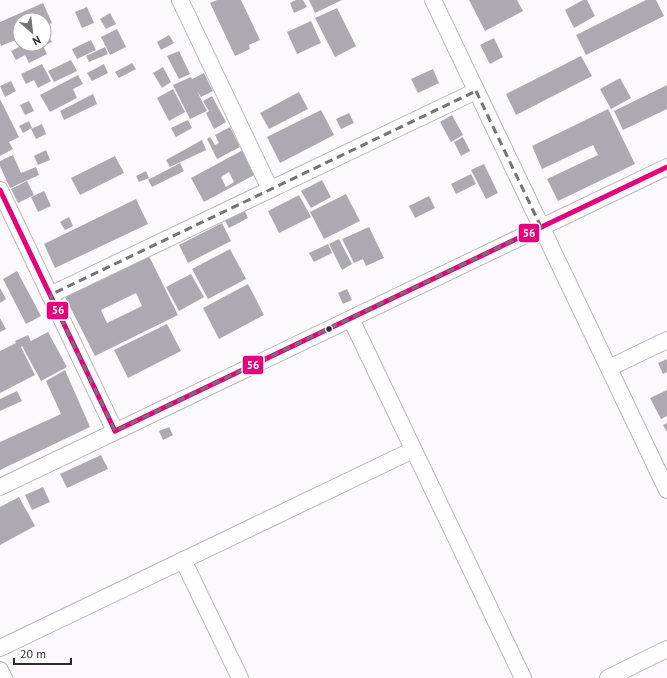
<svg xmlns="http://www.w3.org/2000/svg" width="667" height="678" font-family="'PT Sans',sans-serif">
<rect width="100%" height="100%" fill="#fcf9fe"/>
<g fill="#aca9b3" fill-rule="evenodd">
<path d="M217,0H241L260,40L249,45L250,49L235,56L210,3Z"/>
<path d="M296,0H303L307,7L294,13L290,3Z"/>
<path d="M309,0H342L315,13Z"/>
<path d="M469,0H517L523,11L485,31Z"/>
<path d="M583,0H587L595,16L574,28L565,10Z"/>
<path d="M646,0H656L664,16L586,55L576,35Z"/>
<path d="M43,3L52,23L44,27V20H20V38L1,46L0,43V22Z"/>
<path d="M87,7L94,23L82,28L75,12Z"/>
<path d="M337,8L356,46L335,57L315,18Z"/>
<path d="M110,13L116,24L106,29L100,19Z"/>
<path d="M311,21L321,43L297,54L287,32Z"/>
<path d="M117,29L126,47L110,55L101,37Z"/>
<path d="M47,32L52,42L43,46L47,54L29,63L25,55L16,60L11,51L25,44H44V34Z"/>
<path d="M169,35L174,43L161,50L157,42Z"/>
<path d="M494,38L503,57L490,64L480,45Z"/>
<path d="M91,40L96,50L77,59L72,49Z"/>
<path d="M105,47L108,54L89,62L86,56Z"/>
<path d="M179,51L190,74L179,79L167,56Z"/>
<path d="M581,56L592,76L516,115L506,94Z"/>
<path d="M71,60L77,71L54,82L48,71Z"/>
<path d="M132,63L136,69L119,78L115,72Z"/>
<path d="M42,64L51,81L38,88L34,80L26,84L21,74Z"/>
<path d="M104,64L108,73L92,81L87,73Z"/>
<path d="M163,67L171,82L162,88L153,73Z"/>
<path d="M433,69L439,83L418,93L411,79Z"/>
<path d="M204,73L213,91L201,97L197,91L207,111L190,119L173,85L191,77L192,79Z"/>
<path d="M78,75L83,84L73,89L77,98L50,112L40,95Z"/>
<path d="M620,78L631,98L611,109L600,89Z"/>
<path d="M11,81L16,91L5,97L0,86Z"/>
<path d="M667,85V109L623,130L614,111Z"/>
<path d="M173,89L185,112L169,121L157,98Z"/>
<path d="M299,92L308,109L269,129L260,113Z"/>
<path d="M93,94L97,104L64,120L60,111Z"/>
<path d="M212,96L226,122L214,129L206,113L209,111L203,101Z"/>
<path d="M0,99L19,137L9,142L13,149L0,156Z"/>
<path d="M29,101L34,111L25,115L20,105Z"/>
<path d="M608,109L635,164L558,201L547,179L598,155L593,145L542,169L532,146Z"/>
<path d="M321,110L334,135L280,163L267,137Z"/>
<path d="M349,113L354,123L341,129L336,119Z"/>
<path d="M452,115L463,135L451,142L440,122Z"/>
<path d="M188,120L192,128L176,137L171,128Z"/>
<path d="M29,121L32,128L23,133L19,126Z"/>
<path d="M42,124L46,134L36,139L31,129Z"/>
<path d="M230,127L240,147L217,159L207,139L210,137L215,145L219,143L215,135Z"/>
<path d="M463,137L470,151L461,156L454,142Z"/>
<path d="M202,140L206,150L170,167L166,160Z"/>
<path d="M46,150L50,160L38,165L34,156Z"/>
<path d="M243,150L256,174L204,202L191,178ZM229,172L234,182L226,187L221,177Z"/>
<path d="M13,155L21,173L36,167L39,175L10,188L0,166V161Z"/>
<path d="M115,156L124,173L80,195L71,178Z"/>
<path d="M180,163L184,171L152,187L148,180Z"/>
<path d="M484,164L498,193L486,199L471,170Z"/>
<path d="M146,171L149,178L139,182L136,176Z"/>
<path d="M471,174L476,184L456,194L451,184Z"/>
<path d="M322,180L331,197L311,208L301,191Z"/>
<path d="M27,181L34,195L18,203L11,189Z"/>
<path d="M44,191L51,206L38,212L31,197Z"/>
<path d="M346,194L360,221L324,239L310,212Z"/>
<path d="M299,195L311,217L279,233L268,211Z"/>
<path d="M429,196L435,208L415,218L409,206Z"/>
<path d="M136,199L148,224L55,268L44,244Z"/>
<path d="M244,209L248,218L229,228L224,219Z"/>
<path d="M69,217L73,226L65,230L60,222Z"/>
<path d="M222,223L231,241L188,263L179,245Z"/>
<path d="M369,227L384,258L366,266L363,259L354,263L342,239Z"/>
<path d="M339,239L352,264L342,270L329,244Z"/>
<path d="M328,244L332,253L314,262L309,253Z"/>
<path d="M230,249L246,279L208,299L192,269Z"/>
<path d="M148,254L178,315L95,356L64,295ZM136,293L142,306L107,323L101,310Z"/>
<path d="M17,271L41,316L26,324L3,279Z"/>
<path d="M191,274L204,297L179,311L166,287Z"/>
<path d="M248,284L264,315L219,339L203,308Z"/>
<path d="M0,288L6,299L0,303Z"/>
<path d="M347,289L352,300L343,304L338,293Z"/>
<path d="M0,318L6,329L0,332Z"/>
<path d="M167,324L181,351L128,378L114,350Z"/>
<path d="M48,332L67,367L41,381L22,346L21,347L35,375L0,393V351L16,343L15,341L28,335L31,341Z"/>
<path d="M667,359V372L663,374L658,363Z"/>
<path d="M65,370L90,427L0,470V442L61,414L46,381Z"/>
<path d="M667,390V416L661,419L650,398Z"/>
<path d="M17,391L22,401L0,411V399Z"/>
<path d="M667,423V432L663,425Z"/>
<path d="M169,427L173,435L163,440L159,431Z"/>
<path d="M101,455L108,469L67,488L60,474Z"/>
<path d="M43,487L50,502L32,510L25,495Z"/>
<path d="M19,497L35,526L0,545V507Z"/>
</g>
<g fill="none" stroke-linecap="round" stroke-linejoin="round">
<g stroke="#bcb6be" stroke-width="18">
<g id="street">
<path d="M180,0L270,189"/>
<path d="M433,0L667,490"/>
<path d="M0,190L115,431"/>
<path d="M50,295L476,91"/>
<path d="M351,319L523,678"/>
<path d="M609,368L667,340"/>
<path d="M0,487L667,167"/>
<path d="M183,560L240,678"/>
<path d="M0,648L413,450"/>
<path d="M0,670L4,678"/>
<path d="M608,678L667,649"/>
</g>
</g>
<use href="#street" stroke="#fffeff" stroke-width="16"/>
<g stroke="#fff" stroke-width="8">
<g id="bus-1">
<path d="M0,190L115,431"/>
<path d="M115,431L667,167"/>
</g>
</g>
<use href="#bus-1" stroke="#e5007d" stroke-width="5"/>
</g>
<path fill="none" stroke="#77717a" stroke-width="3" stroke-dasharray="8 5" stroke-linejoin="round" d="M476,91L541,227L115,431L50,295Z"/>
<circle fill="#302833" stroke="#fff" stroke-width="1.5" cx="329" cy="329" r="3.5"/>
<g stroke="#fff" stroke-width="1.5">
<rect x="518" y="223" width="22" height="20" rx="4" fill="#e5007d"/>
<rect x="46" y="301" width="23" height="19" rx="4" fill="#e5007d"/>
<rect x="242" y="355" width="22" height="20" rx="4" fill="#e5007d"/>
</g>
<g font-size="11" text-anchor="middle" font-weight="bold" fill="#fff">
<text x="529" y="237">56</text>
<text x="58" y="314">56</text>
<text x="253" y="369">56</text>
</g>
<g transform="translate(32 32) rotate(152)"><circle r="19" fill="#ffffff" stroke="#aca9ad"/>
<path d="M0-3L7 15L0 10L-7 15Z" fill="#77717a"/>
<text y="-6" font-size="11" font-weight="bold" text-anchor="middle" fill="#302833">N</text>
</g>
<path d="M14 658v6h57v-6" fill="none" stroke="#302833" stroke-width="2"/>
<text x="20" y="658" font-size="12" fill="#302833" stroke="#ffffff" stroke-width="3" paint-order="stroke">20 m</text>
</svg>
